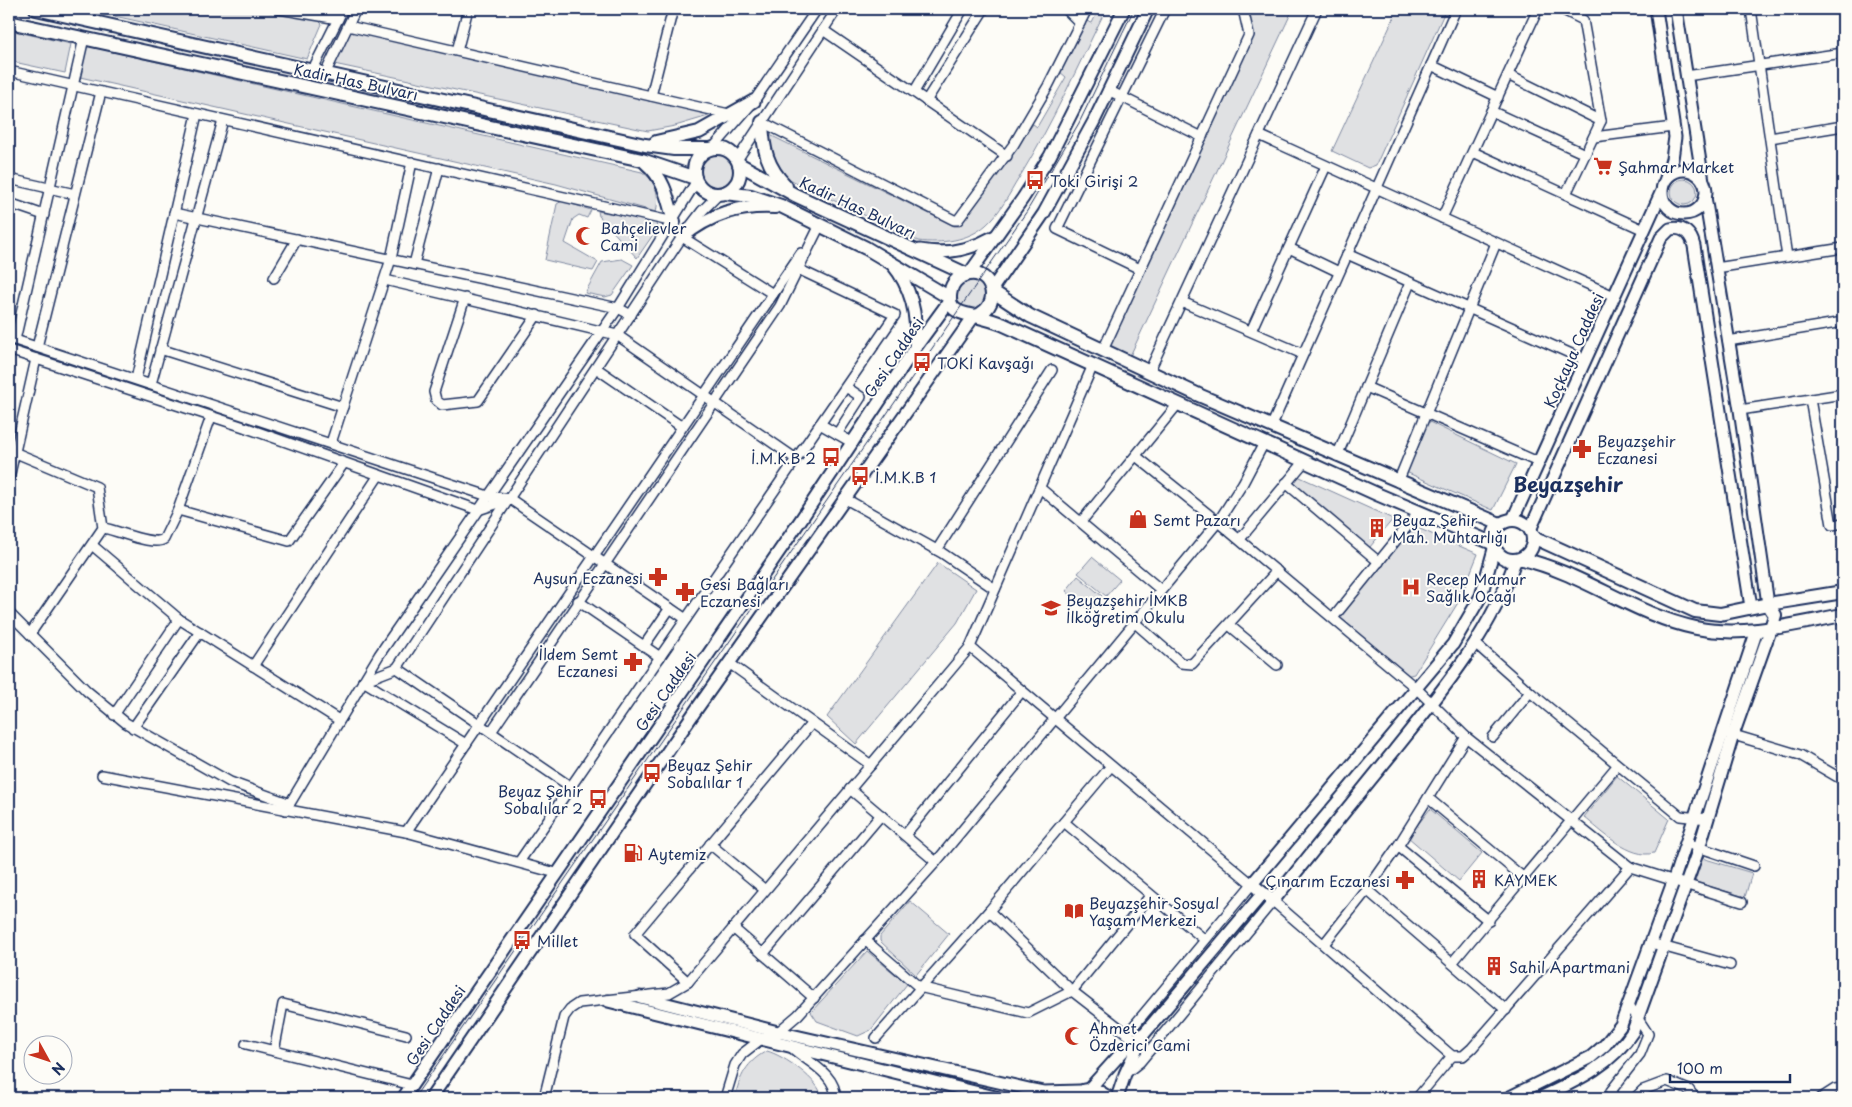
<svg xmlns="http://www.w3.org/2000/svg" width="1852" height="1107" font-family="'Playpen Sans',sans-serif">
<rect width="100%" height="100%" fill="#fdfcf7"/>
<filter id="ink" filterUnits="userSpaceOnUse"><feTurbulence type="fractalNoise" baseFrequency=".02" numOctaves="2"/><feDisplacementMap in="SourceGraphic" scale="10" xChannelSelector="R" yChannelSelector="G"/><feConvolveMatrix kernelMatrix="1 2 1 2 8 2 1 2 1" color-interpolation-filters="sRGB"/></filter>
<g filter="url(#ink)">
<g fill="#e0e1e3" stroke="#7e88a0">
<path d="M83,9H253L318,20L322,24L307,59Z"/>
<path d="M1099,9H1106C1078,66 1052,124 1019,178C1009,194 1001,212 986,225C968,241 941,244 918,241L785,177L775,165L766,133L954,226H960L1033,124L1037,127L1066,77L1060,72L1086,21L1092,23Z"/>
<path d="M1243,9H1293L1130,356L1103,344L1247,34Z"/>
<path d="M1398,9H1446L1376,165L1368,168L1332,151Z"/>
<path d="M350,29L712,115L675,126L648,131L334,64Z"/>
<path d="M9,30L71,44L65,73L9,61Z"/>
<path d="M87,46L642,172C656,181 660,195 656,212L556,184L80,77Z"/>
<circle cx="717" cy="171" r="18"/>
<circle cx="1684" cy="192" r="13"/>
<path d="M562,201L591,210L587,218L579,215L573,219L565,243L598,262L593,271L545,260L557,204Z"/>
<path d="M598,211L656,222L657,229L637,258L599,216Z"/>
<path d="M622,259L633,265L612,295L605,297L585,293L602,262Z"/>
<circle cx="971" cy="295" r="15"/>
<path d="M1421,418L1516,464L1493,510L1399,469Z"/>
<path d="M1291,473L1393,519L1365,553L1283,483Z"/>
<path d="M1406,523L1478,554L1459,601L1414,674L1406,676L1332,613Z"/>
<path d="M1092,557L1120,580L1106,596L1078,573Z"/>
<path d="M938,563L976,589L957,623L856,744L827,717Z"/>
<path d="M1078,576L1102,596L1090,611L1066,591Z"/>
<path d="M1617,776L1669,819L1654,853C1631,860 1601,831 1584,817Z"/>
<path d="M1430,809L1482,853L1459,881L1408,837Z"/>
<path d="M1702,858L1752,873L1745,897L1695,882Z"/>
<path d="M910,901L949,934L916,975L880,941V936Z"/>
<path d="M867,951L907,984L871,1030L858,1036L817,1021L811,1012Z"/>
<path d="M767,1051C783,1055 821,1081 822,1098H735C739,1077 747,1061 767,1051Z"/>
</g>
<g fill="none" stroke-linecap="round" stroke-linejoin="round">
<g stroke="#1b2f5e" stroke-width="12">
<g id="minor">
<path d="M279,9L338,19"/>
<path d="M1066,9L1080,23"/>
<path d="M1561,9L1583,20L1601,121"/>
<path d="M1751,9L1787,257"/>
<path d="M348,26L733,115"/>
<path d="M823,30L1007,156"/>
<path d="M457,51L468,9"/>
<path d="M1431,65L1498,97"/>
<path d="M9,71L674,222"/>
<path d="M312,71L343,9"/>
<path d="M325,74L356,9"/>
<path d="M1508,75L1601,121L1566,194"/>
<path d="M1686,76L1843,53"/>
<path d="M1108,90L1202,137"/>
<path d="M914,92L963,9"/>
<path d="M651,96L673,9"/>
<path d="M926,101L984,9"/>
<path d="M1491,111L1585,154"/>
<path d="M762,122L954,220H958L1014,144L1048,86L1087,9"/>
<path d="M1259,135L1614,296"/>
<path d="M1594,137L1673,127"/>
<path d="M1770,138L1843,126"/>
<path d="M713,148L754,101L817,9"/>
<path d="M1473,152L1644,230"/>
<path d="M737,160L837,9"/>
<path d="M9,179L75,194"/>
<path d="M9,203L44,215"/>
<path d="M174,213L618,308L631,315"/>
<path d="M1442,218L1538,9"/>
<path d="M1289,248L1339,272"/>
<path d="M1347,254L1585,360"/>
<path d="M414,264L439,168"/>
<path d="M1716,268L1843,248"/>
<path d="M1140,269L1057,229L1165,9"/>
<path d="M274,278L297,239"/>
<path d="M385,280L617,335L796,459"/>
<path d="M773,294L801,253"/>
<path d="M465,298L434,392L436,400L442,405L478,401L537,315"/>
<path d="M1182,302L1303,354"/>
<path d="M1251,331L1326,166"/>
<path d="M9,338L488,496L510,499L686,619"/>
<path d="M15,340L84,38"/>
<path d="M1728,341L1843,322"/>
<path d="M37,347L101,92"/>
<path d="M160,349L343,407"/>
<path d="M9,350L244,427L478,510L508,500"/>
<path d="M1103,350L1249,35L1243,9"/>
<path d="M596,368L682,427"/>
<path d="M1149,372L1317,9"/>
<path d="M136,379L197,114"/>
<path d="M151,384L223,120"/>
<path d="M1366,387L1538,462"/>
<path d="M1810,399L1832,525L1843,523"/>
<path d="M1740,410L1843,394"/>
<path d="M820,424L853,443"/>
<path d="M1271,427L1456,9"/>
<path d="M837,434L861,397L846,387"/>
<path d="M331,443L391,259L412,162"/>
<path d="M9,450L97,487L103,528L30,634"/>
<path d="M1136,456L1218,522L1417,689L1466,737L1630,867L1742,902"/>
<path d="M1337,456L1410,283"/>
<path d="M9,478L36,359"/>
<path d="M1398,482L1496,243"/>
<path d="M1286,483L1379,562"/>
<path d="M1040,488L1161,590"/>
<path d="M844,498L942,553L995,589"/>
<path d="M178,510L289,541L344,463"/>
<path d="M1081,522L1178,404"/>
<path d="M103,528C118,530 153,547 164,539L178,510L211,417"/>
<path d="M1240,539L1305,461"/>
<path d="M92,545L179,619L339,720"/>
<path d="M937,550L1052,370"/>
<path d="M578,601L660,657"/>
<path d="M9,613L87,691L126,723L230,782L288,803"/>
<path d="M1333,618L1419,512"/>
<path d="M1134,622L1181,663L1192,664L1277,571"/>
<path d="M1229,625L1277,665"/>
<path d="M1476,644L1530,692L1680,816L1708,819"/>
<path d="M644,646L670,608"/>
<path d="M970,647L1252,884L1127,1034"/>
<path d="M729,663L871,765"/>
<path d="M253,666L379,475"/>
<path d="M397,668L571,787"/>
<path d="M363,681L397,668L682,237L702,211L719,194"/>
<path d="M363,681L466,744"/>
<path d="M114,715L179,619"/>
<path d="M133,728L200,632"/>
<path d="M491,732L780,306L820,225"/>
<path d="M1727,733L1800,755L1843,780"/>
<path d="M1493,737L1530,692"/>
<path d="M102,775L406,832L556,873"/>
<path d="M850,789L936,862"/>
<path d="M1428,798L1525,879"/>
<path d="M286,810L379,655L618,308L696,182"/>
<path d="M1064,822L1205,940"/>
<path d="M406,832L773,294L682,237"/>
<path d="M905,835L1022,691"/>
<path d="M1686,843L1754,866"/>
<path d="M710,844L765,890"/>
<path d="M1398,846L1489,921"/>
<path d="M519,862L895,315L798,269"/>
<path d="M1367,890L1506,1010"/>
<path d="M989,911L1072,991L1130,1036"/>
<path d="M733,928L814,998"/>
<path d="M865,940L919,987L1028,1013L1072,991L1150,896"/>
<path d="M1651,943L1730,965"/>
<path d="M1324,944L1367,890L1398,846L1466,737"/>
<path d="M763,954L881,815"/>
<path d="M1452,963L1617,766"/>
<path d="M688,982L635,934L812,723"/>
<path d="M876,1038L989,911L1111,766"/>
<path d="M246,1044L412,1085"/>
<path d="M792,1048C806,1061 838,1075 835,1098"/>
<path d="M274,1051L283,1004L406,1035"/>
<path d="M1126,1073L1140,1062L1273,901L1452,1056H1463L1472,1048L1630,867"/>
<path d="M544,1098L564,1017L570,1009L579,1003L669,993L688,982L970,647L1093,365"/>
<path d="M725,1098L735,1065L742,1054L760,1040L778,1032L798,1015L936,862L1218,522L1243,483L1264,443"/>
<path d="M1417,1098L1452,1056"/>
<path d="M1610,1098L1611,1091L1640,1054L1648,1034L1629,1005"/>
<path d="M1635,1098L1643,1090L1667,1081L1689,1090L1695,1098"/>
<path d="M1821,1098L1835,1089L1843,1088"/>
</g>
</g>
<g stroke="#1b2f5e" stroke-width="15">
<g id="major">
<path d="M1656,9L1675,137L1672,159L1666,178"/>
<path d="M1676,9L1703,181"/>
<circle cx="1684" cy="192" r="22"/>
<path d="M1705,197L1740,410L1768,604"/>
<path d="M920,250C946,255 970,250 993,237"/>
<path d="M892,264C912,288 918,316 915,347"/>
<path d="M969,274L1023,198L1050,156L1124,9"/>
<path d="M992,289L1044,213L1094,121L1148,9"/>
<path d="M1513,519L1661,193"/>
<path d="M1530,530L1661,238L1670,229C1684,226 1691,234 1694,246L1751,607"/>
<path d="M1494,549L1481,596L1453,644L1252,884L1273,901C1313,851 1353,801 1394,751C1441,692 1491,633 1515,561"/>
<path d="M640,997L778,1032L1029,1089L1043,1092L1080,1091"/>
<path d="M608,1001L999,1098"/>
<path d="M1089,1089L1134,1039L1143,1035L1263,893"/>
<path d="M1084,1090L1095,1089L1110,1098"/>
<path d="M403,1098L800,521L915,348L950,300"/>
<path d="M431,1098L696,710L974,316"/>
<path d="M1117,1098L1125,1074L1143,1035"/>
<path d="M1508,1098L1591,1057L1605,1045L1621,1025L1673,882L1757,630"/>
<path d="M1540,1098C1576,1081 1611,1066 1633,1031L1699,848L1733,735L1771,628"/>
</g>
</g>
<g stroke="#1b2f5e" stroke-width="16">
<g id="highway">
<path d="M36,9L645,145L674,149H708"/>
<path d="M9,22L642,160L695,178"/>
<path d="M762,122C763,149 767,167 786,186"/>
<path d="M656,142L699,132L754,101"/>
<circle cx="717" cy="171" r="23"/>
<path d="M646,163C664,178 668,199 674,222"/>
<path d="M739,164L795,195L966,274"/>
<path d="M724,193L751,196L781,206L866,248L950,298"/>
<path d="M682,237C710,214 739,205 775,207"/>
<path d="M992,291L1030,316L1201,396L1500,524"/>
<path d="M976,316C1006,304 989,264 963,276C957,278 952,284 951,290C945,314 965,313 979,317C987,319 994,321 1002,324L1379,495L1492,543"/>
<circle cx="1513" cy="540" r="20"/>
<path d="M1533,537L1695,611L1720,614L1768,604L1775,615L1771,628"/>
<path d="M1522,559C1583,573 1634,615 1696,628C1744,638 1795,624 1843,615"/>
<path d="M1768,604L1843,592"/>
</g>
</g>
<use href="#minor" stroke="#fdfcf7" stroke-width="9"/>
<use href="#major" stroke="#fdfcf7" stroke-width="11"/>
<use href="#highway" stroke="#fdfcf7" stroke-width="12"/>
<path stroke="#1b2f5e" stroke-width="1" d="M414,1098L1027,211L1079,123L1134,9"/>
</g>
</g>
<defs>
<g id="supermarket-bare" transform="scale(1.5)"><path d="M-6-5.5h2.5l.6 2H6L4.5 2H-2.5L-4.4-4H-6ZM-1.5 3.2a1.3 1.3 0 1 0 .1 0ZM3 3.2a1.3 1.3 0 1 0 .1 0Z" fill="#c8321e" stroke="#fdfcf7" stroke-width="2.5" paint-order="stroke"/></g>
<g id="bus-bare" transform="scale(1.5)"><path d="M-5-6H5V4H4V6H2V4H-2V6H-4V4H-5ZM-3.5-4V0h7V-4ZM-3.5 1.2v1.5H-2V1.2ZM2 1.2v1.5H3.5V1.2Z" fill="#c8321e" stroke="#fdfcf7" stroke-width="2.5" paint-order="stroke"/></g>
<g id="mosque-bare" transform="scale(1.5)"><path d="M3.5-4.9A6 6 0 1 0 3.5 4.9A5 5 0 1 1 3.5-4.9Z" fill="#c8321e" stroke="#fdfcf7" stroke-width="2.5" paint-order="stroke"/></g>
<g id="pharmacy-bare" transform="scale(1.5)"><path d="M-2-6h4v4h4v4h-4v4h-4v-4h-4v-4h4Z" fill="#c8321e" stroke="#fdfcf7" stroke-width="2.5" paint-order="stroke"/></g>
<g id="shop-bare" transform="scale(1.5)"><path d="M-5-2.5h2.3a2.7 3.5 0 0 1 5.4 0H5L5.5 6h-11ZM-1.5-2.5h3a1.5 2.3 0 0 0-3 0Z" fill="#c8321e" stroke="#fdfcf7" stroke-width="2.5" paint-order="stroke"/></g>
<g id="building-bare" transform="scale(1.5)"><path d="M-4-6H4V6H1V3H-1V6H-4ZM-2.5-4.3h1.7v1.8h-1.7ZM.8-4.3h1.7v1.8H.8ZM-2.5-1h1.7V.8h-1.7ZM.8-1h1.7V.8H.8Z" fill="#c8321e" stroke="#fdfcf7" stroke-width="2.5" paint-order="stroke"/></g>
<g id="hospital-bare" transform="scale(1.5)"><path d="M-5-5h3v3.5h4V-5h3V5h-3V1.5h-4V5h-3Z" fill="#c8321e" stroke="#fdfcf7" stroke-width="2.5" paint-order="stroke"/></g>
<g id="school-bare" transform="scale(1.5)"><path d="M0-5L7-2L0 1L-7-2ZM-4 1L0 2.5L4 1V4Q0 6-4 4Z" fill="#c8321e" stroke="#fdfcf7" stroke-width="2.5" paint-order="stroke"/></g>
<g id="fuel-bare" transform="scale(1.5)"><path d="M-5.5-6h7V0h2V4h1.3V-2.5L3-4.5l.8-.8L6-3V5H2.5V1h-1V6h-7ZM-4.2-4.7v3.2H.2V-4.7Z" fill="#c8321e" stroke="#fdfcf7" stroke-width="2.5" paint-order="stroke"/></g>
<g id="library-bare" transform="scale(1.5)"><path d="M-6-4Q-3-5.5-.7-3.5V5Q-3 3-6 4ZM6-4Q3-5.5 .7-3.5V5Q3 3 6 4Z" fill="#c8321e" stroke="#fdfcf7" stroke-width="2.5" paint-order="stroke"/></g>
</defs>
<g fill-rule="evenodd">
<use href="#supermarket-bare" x="1603" y="166"/>
<use href="#bus-bare" x="1035" y="180"/>
<use href="#mosque-bare" x="585" y="236"/>
<use href="#bus-bare" x="922" y="362"/>
<use href="#pharmacy-bare" x="1582" y="449"/>
<use href="#bus-bare" x="831" y="457"/>
<use href="#bus-bare" x="860" y="476"/>
<use href="#shop-bare" x="1138" y="519"/>
<use href="#building-bare" x="1377" y="528"/>
<use href="#pharmacy-bare" x="658" y="577"/>
<use href="#hospital-bare" x="1411" y="587"/>
<use href="#pharmacy-bare" x="685" y="592"/>
<use href="#school-bare" x="1051" y="608"/>
<use href="#pharmacy-bare" x="633" y="662"/>
<use href="#bus-bare" x="652" y="773"/>
<use href="#bus-bare" x="598" y="799"/>
<use href="#fuel-bare" x="633" y="853"/>
<use href="#building-bare" x="1479" y="879"/>
<use href="#pharmacy-bare" x="1405" y="880"/>
<use href="#library-bare" x="1074" y="911"/>
<use href="#bus-bare" x="522" y="940"/>
<use href="#building-bare" x="1494" y="966"/>
<use href="#mosque-bare" x="1074" y="1036"/>
</g>
<g text-anchor="middle" dominant-baseline="central" stroke-width="4" stroke-linejoin="round" paint-order="stroke">
<g font-size="15" fill="#1b2f5e" stroke="#fdfcf7">
<text transform="translate(356 81) rotate(12)">Kadir Has Bulvarı</text>
<text transform="translate(858 207) rotate(25)">Kadir Has Bulvarı</text>
<text transform="translate(1573 350) rotate(-66)">Koçkaya Caddesi</text>
<text transform="translate(893 357) rotate(-56)">Gesi Caddesi</text>
<text transform="translate(665 691) rotate(-55)">Gesi Caddesi</text>
<text transform="translate(435 1025) rotate(-56)">Gesi Caddesi</text>
</g>
<g font-size="15" fill="#1b2f5e" stroke="#fdfcf7" text-anchor="start">
<text x="1618" y="166">Şahmar Market</text>
<text x="1050" y="180">Toki Girişi 2</text>
<text x="600" y="227">Bahçelievler<tspan x="600" dy="17">Cami</tspan></text>
<text x="937" y="362">TOKİ Kavşağı</text>
<text x="1597" y="440">Beyazşehir<tspan x="1597" dy="17">Eczanesi</tspan></text>
<text x="816" y="457" text-anchor="end">İ.M.K.B 2</text>
<text x="875" y="476">İ.M.K.B 1</text>
<text x="1153" y="519">Semt Pazarı</text>
<text x="1392" y="519">Beyaz Şehir<tspan x="1392" dy="17">Mah. Muhtarlığı</tspan></text>
<text x="643" y="577" text-anchor="end">Aysun Eczanesi</text>
<text x="1426" y="578">Recep Mamur<tspan x="1426" dy="17">Sağlık Ocağı</tspan></text>
<text x="700" y="583">Gesi Bağları<tspan x="700" dy="17">Eczanesi</tspan></text>
<text x="1066" y="599">Beyazşehir İMKB<tspan x="1066" dy="17">İlköğretim Okulu</tspan></text>
<text x="618" y="653" text-anchor="end">İldem Semt<tspan x="618" dy="17">Eczanesi</tspan></text>
<text x="667" y="764">Beyaz Şehir<tspan x="667" dy="17">Sobalılar 1</tspan></text>
<text x="583" y="790" text-anchor="end">Beyaz Şehir<tspan x="583" dy="17">Sobalılar 2</tspan></text>
<text x="648" y="853">Aytemiz</text>
<text x="1494" y="879">KAYMEK</text>
<text x="1390" y="880" text-anchor="end">Çınarım Eczanesi</text>
<text x="1089" y="902">Beyazşehir Sosyal<tspan x="1089" dy="17">Yaşam Merkezi</tspan></text>
<text x="537" y="940">Millet</text>
<text x="1509" y="966">Sahil Apartmani</text>
<text x="1089" y="1027">Ahmet<tspan x="1089" dy="17">Özderici Cami</tspan></text>
</g>
<g font-size="20" font-weight="bold" fill="#1b2f5e" stroke="#fdfcf7">
<text x="1568" y="484">Beyazşehir</text>
</g>
</g>
<rect width="1852" height="1107" fill="none" stroke="#fdfcf7" stroke-width="30"/>
<rect x="15" y="15" width="1822" height="1077" fill="none" stroke="#1b2f5e" stroke-width="2" filter="url(#ink)"/>
<g transform="translate(48 1060) rotate(130)"><circle r="24" fill="#fdfcf7" stroke="#a3aaba"/>
<path d="M0-4L9 19L0 12L-9 19Z" fill="#c8321e"/>
<text y="-8" font-size="14" font-weight="bold" text-anchor="middle" fill="#1b2f5e">N</text>
</g>
<path d="M1670 1074v8h120v-8" fill="none" stroke="#1b2f5e" stroke-width="2.5"/>
<text x="1677" y="1074" font-size="15" fill="#1b2f5e" stroke="#fdfcf7" stroke-width="4" paint-order="stroke">100 m</text>
</svg>
